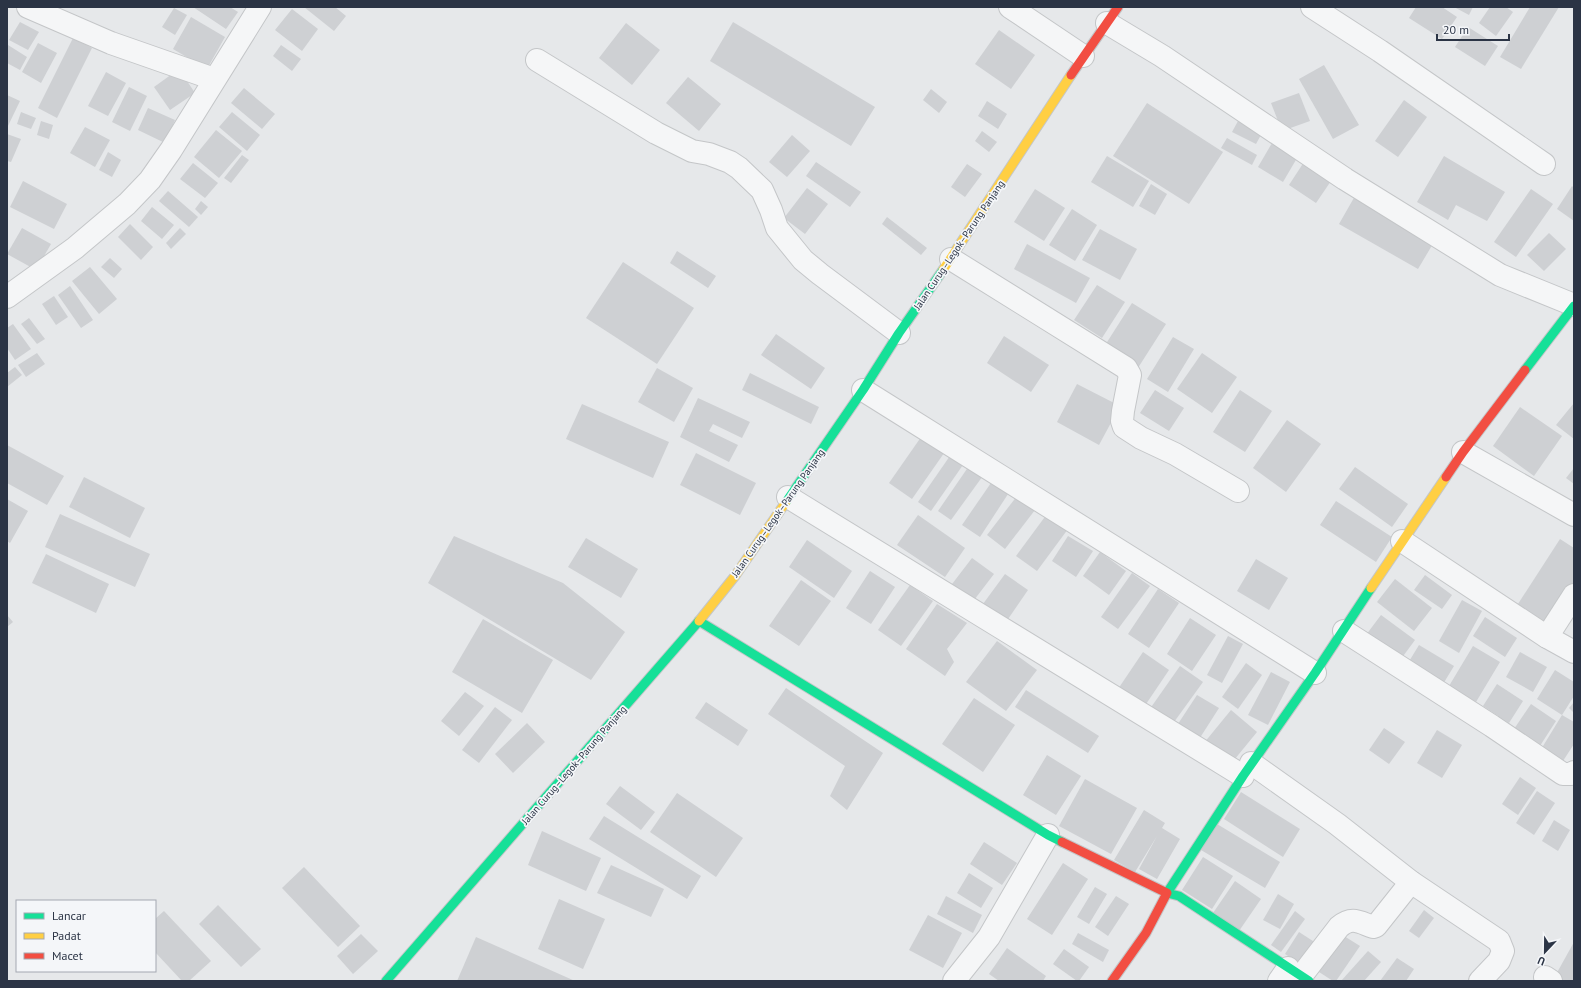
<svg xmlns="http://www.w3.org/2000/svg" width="1581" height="988" font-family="'PT Sans',sans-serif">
<rect width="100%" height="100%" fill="#e6e8ea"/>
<g fill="#ced0d3">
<path d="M193,7H230L238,12L226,29Z"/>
<path d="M304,7H335L346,16L334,31Z"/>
<path d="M1416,7H1442L1457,17L1442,39L1409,18Z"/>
<path d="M1454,7H1473L1469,15Z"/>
<path d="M1490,7H1506L1513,12L1496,36L1479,23Z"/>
<path d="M1530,7H1559L1521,69L1500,57Z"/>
<path d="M174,8L187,15L175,35L162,27Z"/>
<path d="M292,9L318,29L302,51L275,30Z"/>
<path d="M191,17L225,37L207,69L173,49Z"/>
<path d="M20,22L39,32L28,50L9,40Z"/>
<path d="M733,22L875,107L851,146L710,61Z"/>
<path d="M626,23L660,50L632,85L599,58Z"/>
<path d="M1468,27L1498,46L1485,66L1455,47Z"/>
<path d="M999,30L1035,55L1011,89L975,64Z"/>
<path d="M73,38L92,48L57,118L38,108Z"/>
<path d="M38,43L57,53L41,83L22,72Z"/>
<path d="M8,45L27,57L20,70L7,63Z"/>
<path d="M281,45L301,59L292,71L273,56Z"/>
<path d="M1324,65L1359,125L1333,139L1299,79Z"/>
<path d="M179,69L195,93L170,110L154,87Z"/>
<path d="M106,72L126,83L108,116L88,106Z"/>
<path d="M688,77L721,104L699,131L666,103Z"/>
<path d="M129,87L147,96L130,131L112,122Z"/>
<path d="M244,88L275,114L262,129L231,103Z"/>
<path d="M931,89L947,102L939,113L923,100Z"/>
<path d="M1299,93L1310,121L1282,131L1271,103Z"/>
<path d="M7,95L20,101L7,128Z"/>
<path d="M1404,100L1427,117L1398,157L1375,141Z"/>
<path d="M987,101L1007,114L998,129L978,116Z"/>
<path d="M1147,103L1223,152L1189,204L1113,156Z"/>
<path d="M148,108L175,120L165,143L138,130Z"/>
<path d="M21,112L36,118L31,129L17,124Z"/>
<path d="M232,112L260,135L247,151L219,127Z"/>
<path d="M41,121L53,125L49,139L37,135Z"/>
<path d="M1238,121L1262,133L1256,144L1232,132Z"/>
<path d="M85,127L110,140L95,167L70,153Z"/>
<path d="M216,130L242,151L219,178L194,157Z"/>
<path d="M982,131L997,142L989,152L975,141Z"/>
<path d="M7,134L21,139L11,162L7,161Z"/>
<path d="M792,135L810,151L787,177L769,162Z"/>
<path d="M1227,138L1257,155L1252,165L1221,148Z"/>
<path d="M1275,138L1300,153L1283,182L1258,167Z"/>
<path d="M108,152L121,160L112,177L99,170Z"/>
<path d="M242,155L249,160L231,183L224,178Z"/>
<path d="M1107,156L1149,181L1133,207L1091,182Z"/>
<path d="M1444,156L1505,192L1487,221L1456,205L1448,220L1417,202Z"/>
<path d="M816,162L861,192L850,207L806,176Z"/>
<path d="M1304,162L1331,181L1316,203L1289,185Z"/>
<path d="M193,163L218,183L205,198L180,179Z"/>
<path d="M967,164L982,174L965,197L951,187Z"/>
<path d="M23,181L67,204L54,229L10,207Z"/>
<path d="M1151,184L1167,194L1155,215L1139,206Z"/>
<path d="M1572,186L1574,188V221L1557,209Z"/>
<path d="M807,188L828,204L805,234L784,218Z"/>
<path d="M1035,189L1065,208L1044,241L1014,222Z"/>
<path d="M1531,189L1553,204L1516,257L1494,242Z"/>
<path d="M168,191L198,217L189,227L159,201Z"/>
<path d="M1355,196L1434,242L1418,269L1339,224Z"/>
<path d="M201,201L208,207L201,215L195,209Z"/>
<path d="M152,207L174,225L162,239L141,221Z"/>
<path d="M1072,209L1097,225L1075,261L1049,245Z"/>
<path d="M887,217L927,248L921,255L882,224Z"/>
<path d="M130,224L153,247L141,260L118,237Z"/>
<path d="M22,228L51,244L36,270L7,254Z"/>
<path d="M180,228L186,234L171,249L166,243Z"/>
<path d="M1100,229L1137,249L1120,280L1082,260Z"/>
<path d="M1549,233L1566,249L1544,271L1527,255Z"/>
<path d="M1027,244L1090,278L1076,303L1014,269Z"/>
<path d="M677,251L716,276L708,288L670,263Z"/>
<path d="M110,258L122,269L114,278L101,267Z"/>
<path d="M623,262L694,308L657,364L586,318Z"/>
<path d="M90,267L117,299L99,314L72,281Z"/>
<path d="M1097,285L1125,302L1102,338L1074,320Z"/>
<path d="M70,286L93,320L81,328L58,295Z"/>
<path d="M54,296L68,317L56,325L42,304Z"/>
<path d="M1132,303L1166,324L1136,371L1102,350Z"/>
<path d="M29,318L45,339L37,344L21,324Z"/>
<path d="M13,324L31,349L15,360L7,348V328Z"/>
<path d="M776,334L825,368L811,389L761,355Z"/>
<path d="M1004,336L1049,365L1031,392L987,363Z"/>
<path d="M1173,337L1194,349L1168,392L1147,379Z"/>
<path d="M37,353L45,364L26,377L18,365Z"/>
<path d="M1202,353L1237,377L1212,413L1177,389Z"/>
<path d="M15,367L22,375L7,387V373Z"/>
<path d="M657,368L693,388L674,422L638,402Z"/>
<path d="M750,373L819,407L811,424L742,390Z"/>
<path d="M1077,384L1120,406L1099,445L1057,422Z"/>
<path d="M1155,390L1184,408L1169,431L1140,413Z"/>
<path d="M1240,390L1272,411L1245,452L1213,432Z"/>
<path d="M698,398L750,422L742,438L713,424L709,431L738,445L729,462L680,437Z"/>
<path d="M1574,403V439L1556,425Z"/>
<path d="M582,404L669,442L653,478L566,439Z"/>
<path d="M1520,407L1562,436L1534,476L1493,446Z"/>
<path d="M1287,420L1321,444L1286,492L1253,468Z"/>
<path d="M926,430L949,446L912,499L889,483Z"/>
<path d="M7,445L64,476L47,505L7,483Z"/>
<path d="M696,453L756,483L740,515L680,485Z"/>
<path d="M952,453L965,462L931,511L918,502Z"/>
<path d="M971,463L985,473L951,520L938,511Z"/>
<path d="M1355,467L1408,504L1392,527L1339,489Z"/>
<path d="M1574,468V484L1566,478Z"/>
<path d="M84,477L145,508L130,538L69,507Z"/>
<path d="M993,480L1010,491L980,537L962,525Z"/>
<path d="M1017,496L1035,510L1005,549L987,535Z"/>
<path d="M7,499L28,511L10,543L7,541Z"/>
<path d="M1336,501L1392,537L1376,562L1320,525Z"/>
<path d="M60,514L150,554L135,587L45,547Z"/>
<path d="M1047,514L1068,529L1037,571L1016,556Z"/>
<path d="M918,515L965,548L945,577L897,545Z"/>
<path d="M454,536L563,583L625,632L591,680L428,583Z"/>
<path d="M1068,536L1093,551L1076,577L1052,561Z"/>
<path d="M586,538L638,569L621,598L568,567Z"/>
<path d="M1560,539L1574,548V585L1547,627L1516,607Z"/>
<path d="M807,540L852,571L834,598L789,567Z"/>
<path d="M1100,552L1126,571L1109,595L1083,576Z"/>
<path d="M46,554L109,584L96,613L32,583Z"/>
<path d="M972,558L994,574L971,604L949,588Z"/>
<path d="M1256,559L1288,578L1269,610L1237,591Z"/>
<path d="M870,571L895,587L871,624L846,608Z"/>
<path d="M1132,573L1150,586L1118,629L1101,617Z"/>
<path d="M1005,574L1028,590L1004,625L980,608Z"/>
<path d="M1425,575L1452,595L1442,609L1414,590Z"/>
<path d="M1395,579L1432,608L1414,631L1377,602Z"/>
<path d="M801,580L831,601L799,646L769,626Z"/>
<path d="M910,585L933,601L901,646L878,630Z"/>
<path d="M1158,589L1179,603L1149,648L1128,634Z"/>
<path d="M1462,600L1482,611L1459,653L1439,641Z"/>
<path d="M937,604L967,623L947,649L954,662L945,676L906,649Z"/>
<path d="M7,615L13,622L7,627Z"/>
<path d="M1381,615L1415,640L1398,663L1363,639Z"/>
<path d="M1485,617L1517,638L1505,657L1473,636Z"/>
<path d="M1190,618L1216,635L1192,671L1167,654Z"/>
<path d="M483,619L553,660L522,713L452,672Z"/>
<path d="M1228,636L1243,644L1222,683L1207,675Z"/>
<path d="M997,641L1037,670L1006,711L966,682Z"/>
<path d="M1419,645L1454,666L1440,689L1405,668Z"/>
<path d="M1473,646L1500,662L1476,702L1449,686Z"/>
<path d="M1143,652L1169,670L1142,710L1116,692Z"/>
<path d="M1520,652L1547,667L1533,692L1506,677Z"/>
<path d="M1246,663L1262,675L1238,709L1222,697Z"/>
<path d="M1180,666L1203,682L1169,729L1147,713Z"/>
<path d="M1555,670L1574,682V696L1562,715L1537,699Z"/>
<path d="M1271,672L1290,682L1268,725L1248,715Z"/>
<path d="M1497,684L1523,701L1509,723L1483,706Z"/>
<path d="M786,688L883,753L847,810L830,796L845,766L768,714Z"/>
<path d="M1026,690L1099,736L1088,753L1015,707Z"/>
<path d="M465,692L484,706L459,736L441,721Z"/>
<path d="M1197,695L1219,708L1196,744L1174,730Z"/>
<path d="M974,698L1015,725L983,772L942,744Z"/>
<path d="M706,702L748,730L738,746L695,718Z"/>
<path d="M1574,702V713L1569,708Z"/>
<path d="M1531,704L1556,721L1538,749L1512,732Z"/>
<path d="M495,707L512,720L479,763L462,750Z"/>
<path d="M1231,710L1257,732L1230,765L1204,743Z"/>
<path d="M1562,715L1574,722V744L1561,764L1540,751Z"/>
<path d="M527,723L545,742L513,773L495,754Z"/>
<path d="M1384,728L1405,742L1389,764L1369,750Z"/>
<path d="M1437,730L1462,745L1442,778L1417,763Z"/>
<path d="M1047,755L1081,776L1056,815L1023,795Z"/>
<path d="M1520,777L1536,788L1518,815L1502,804Z"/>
<path d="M1085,779L1137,808L1111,854L1059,826Z"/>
<path d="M620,786L655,812L641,830L606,804Z"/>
<path d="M1537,791L1555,803L1534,835L1516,823Z"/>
<path d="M1241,792L1300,829L1283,857L1224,819Z"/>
<path d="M677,793L743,838L716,877L650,832Z"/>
<path d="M1144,810L1165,823L1162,828L1180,839L1157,879L1139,869L1157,836L1135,872L1114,860Z"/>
<path d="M604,816L701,876L687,899L589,839Z"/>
<path d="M1554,820L1570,830L1558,851L1542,841Z"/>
<path d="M1217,824L1280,862L1265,888L1201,850Z"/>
<path d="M542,831L601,858L586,891L528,865Z"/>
<path d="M984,842L1017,863L1002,885L970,864Z"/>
<path d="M1203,857L1233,876L1212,909L1182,890Z"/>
<path d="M1063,863L1088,879L1052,935L1027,919Z"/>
<path d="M611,865L664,889L651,917L597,893Z"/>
<path d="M304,867L360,926L338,947L282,888Z"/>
<path d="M969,873L993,888L981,908L957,893Z"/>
<path d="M1235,881L1261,899L1239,931L1213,913Z"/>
<path d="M1095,887L1107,894L1089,924L1077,917Z"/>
<path d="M1278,894L1294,904L1280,929L1263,920Z"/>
<path d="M946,896L982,915L973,933L937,914Z"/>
<path d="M1116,896L1129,904L1108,936L1095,927Z"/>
<path d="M559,899L605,919L583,969L538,949Z"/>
<path d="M218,905L261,949L241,967L199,924Z"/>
<path d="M1424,910L1434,918L1419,938L1409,931Z"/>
<path d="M164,911L211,961L189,981H182L155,952V919Z"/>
<path d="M1295,911L1305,919L1281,952L1271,945Z"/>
<path d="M928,915L962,933L943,968L909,950Z"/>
<path d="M1299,932L1316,943L1302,965L1285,954Z"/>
<path d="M1078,933L1109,950L1103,962L1072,944Z"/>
<path d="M361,934L378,951L353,974L337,956Z"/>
<path d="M1344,936L1360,946L1336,981H1333L1319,972Z"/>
<path d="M476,937L575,981H457Z"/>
<path d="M1574,942V981H1559L1554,978Z"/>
<path d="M1007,948L1046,976L1043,981H999L989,974Z"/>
<path d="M1064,949L1089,967L1079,981H1077L1053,964Z"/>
<path d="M1368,951L1381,962L1364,981H1341Z"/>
<path d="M1397,958L1414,969L1406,981H1380Z"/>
</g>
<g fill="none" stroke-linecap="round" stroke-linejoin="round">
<g stroke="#c4c6c8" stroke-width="24">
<g id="street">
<path d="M28,7L111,43L214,79"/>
<path d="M1010,7L1083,56"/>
<path d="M1312,7L1380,51L1544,164"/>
<path d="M1107,23L1162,56L1345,179L1500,275L1574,305"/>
<path d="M537,60L656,133L692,151L709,154L730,162L739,168L762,190L771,210L777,228L803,260L820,274L899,333"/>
<path d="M951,259L1126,368L1130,375L1123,411L1122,421L1124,427L1141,438L1175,454L1238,491"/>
<path d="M7,297L75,248L127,204L150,180L171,150L260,7"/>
<path d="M863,390L1315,673"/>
<path d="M1463,452L1574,515"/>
<path d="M788,497L1243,776"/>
<path d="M1402,541L1547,637L1574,652"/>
<path d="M1344,631L1492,726L1563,774H1571L1574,772"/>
<path d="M1547,637L1574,595"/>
<path d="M1251,763L1337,824L1411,882L1499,941L1503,951L1499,961L1480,981"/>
<path d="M1302,975L1339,927C1352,916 1359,922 1373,927L1376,926L1411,882"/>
<path d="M1545,977L1551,981"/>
<path d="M954,981L989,937L1048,835"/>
<path d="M1279,981L1288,968"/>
</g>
</g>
<g stroke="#c4c6c8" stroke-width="11">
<g id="fast">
<path d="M1525,370L1574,306"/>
<path d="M786,502L863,390L899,333L943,270"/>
<path d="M699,621L1048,835L1062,842"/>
<path d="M386,981L699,621"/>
<path d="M1309,981L1179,896L1167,893L1243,776L1315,673L1371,588"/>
</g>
</g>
<g stroke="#c4c6c8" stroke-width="11">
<g id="slow">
<path d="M943,270L1071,75"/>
<path d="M1371,588L1446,477"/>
<path d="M699,621L735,576L786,502"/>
</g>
</g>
<g stroke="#c4c6c8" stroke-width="11">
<g id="jam">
<path d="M1071,75L1118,7"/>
<path d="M1446,477L1463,452L1525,370"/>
<path d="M1062,842L1167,893L1146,933L1112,981"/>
</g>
</g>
<use href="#street" stroke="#f5f6f7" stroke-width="22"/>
<use href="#fast" stroke="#16e098" stroke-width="9"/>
<use href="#slow" stroke="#ffcf43" stroke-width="9"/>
<use href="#jam" stroke="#f24e42" stroke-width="9"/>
</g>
<g text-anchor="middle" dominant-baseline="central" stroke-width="3.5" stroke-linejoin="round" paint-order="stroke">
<g font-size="10" fill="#2b3445" stroke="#f4f6f9">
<text transform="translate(959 245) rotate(-56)">Jalan Curug–Legok–Parung Panjang</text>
<text transform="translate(778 513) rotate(-55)">Jalan Curug–Legok–Parung Panjang</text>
<text transform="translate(574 765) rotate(-49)">Jalan Curug–Legok–Parung Panjang</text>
</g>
</g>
<rect width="1581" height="988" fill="none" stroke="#2b3445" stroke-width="16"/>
<rect x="16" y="900" width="140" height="72" fill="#f4f6f9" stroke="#a4a8b1"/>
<rect x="24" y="913" width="20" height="6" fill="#16e098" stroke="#a4a8b1"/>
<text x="52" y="920" font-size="12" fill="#2b3445">Lancar</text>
<rect x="24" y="933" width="20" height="6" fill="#ffcf43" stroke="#a4a8b1"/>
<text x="52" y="940" font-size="12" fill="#2b3445">Padat</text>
<rect x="24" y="953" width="20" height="6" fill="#f24e42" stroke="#a4a8b1"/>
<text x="52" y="960" font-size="12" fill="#2b3445">Macet</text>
<g transform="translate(1545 952) rotate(202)" stroke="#f4f6f9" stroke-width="3" paint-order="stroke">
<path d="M0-3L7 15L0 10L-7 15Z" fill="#2b3445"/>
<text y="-6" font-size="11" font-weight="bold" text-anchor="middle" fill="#2b3445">U</text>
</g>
<path d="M1437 34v6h72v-6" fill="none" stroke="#2b3445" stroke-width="2"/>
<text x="1443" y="34" font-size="12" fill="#2b3445" stroke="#f4f6f9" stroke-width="3" paint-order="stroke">20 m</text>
</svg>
